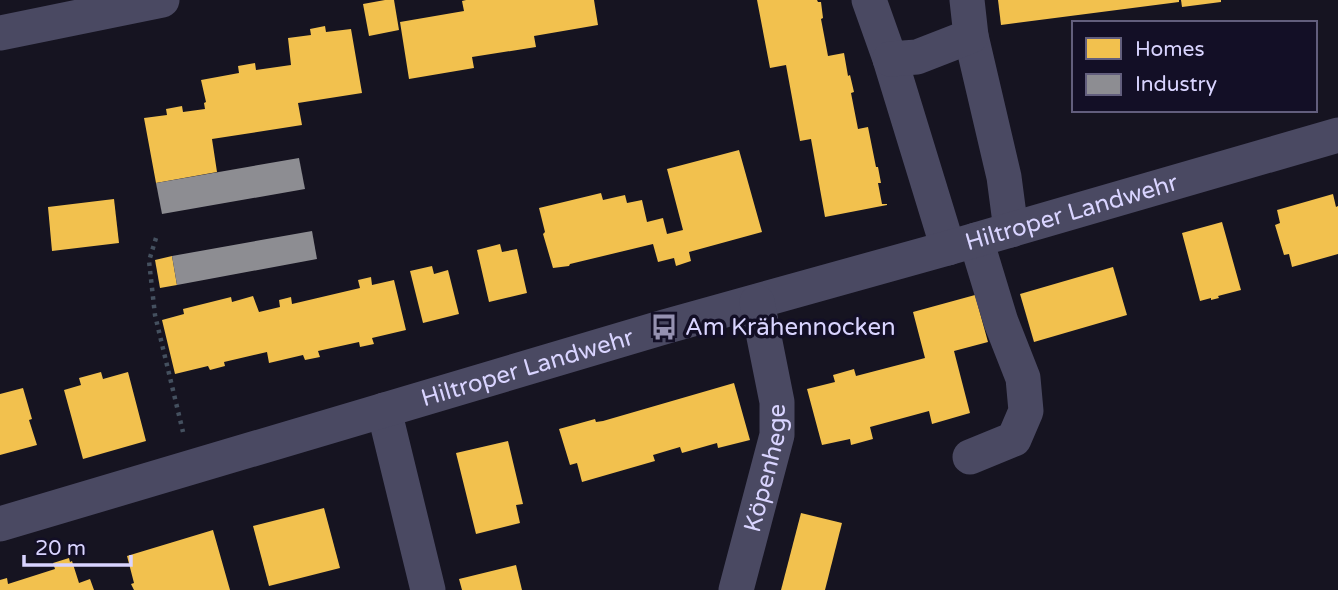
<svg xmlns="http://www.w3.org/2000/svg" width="1338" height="590" font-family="'Varela Round',sans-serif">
<rect width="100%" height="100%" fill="#161421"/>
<g fill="#f2c14e">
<path d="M385,0H394L399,30L369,36L363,4Z"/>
<path d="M466,0H594L598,25L534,36L536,47L472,57L474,68L409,79L400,22L464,11L462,1Z"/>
<path d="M757,0H817L818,2H821L823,18L821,19L828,56L844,53L848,76L850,75L854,92L851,93L858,129L868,127L876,167H878L881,183H878L882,204H887V205L825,217L811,139L800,141L786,65L770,68Z"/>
<path d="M998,0H1179V2L1001,25Z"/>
<path d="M1181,0H1221V2L1182,7Z"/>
<path d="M325,26L326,32L351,29L362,93L298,103L302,125L212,139L217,172L156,183L144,118L167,115L166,109L182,106L183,112L205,109L204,103L206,102L201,80L239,73L238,66L255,63L256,70L291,65L288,38L311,35L310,29Z"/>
<path d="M739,150L762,232L689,252L691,261L676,266L674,258L658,262L653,244L570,264L569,266L553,268L543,234L545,232L539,208L601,193L603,200L625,195L627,203L642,200L647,222L663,218L667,234L683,230L667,169Z"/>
<path d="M1333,194L1336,207L1338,206V254L1292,267L1289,254L1284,255L1275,225L1280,223L1277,210Z"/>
<path d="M114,199L119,243L52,251L48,207Z"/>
<path d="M1222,222L1241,290L1218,296L1219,298L1211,300V298L1200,301L1182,233Z"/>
<path d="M500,244L502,252L517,249L527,293L489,302L477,250Z"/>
<path d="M172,256L177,285L160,288L155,260Z"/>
<path d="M432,266L434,274L448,270L459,314L423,323L410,271Z"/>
<path d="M1113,267L1127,315L1034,342L1020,294Z"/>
<path d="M371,277L372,285L394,280L406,330L372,338L374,344L360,347L359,342L318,351L320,357L305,360L303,355L269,363L267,352L224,362L225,366L210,370L208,366L175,374L162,320L184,314L183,309L231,297L232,302L253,296L259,312L280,307L279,300L291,297L292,304L360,288L358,280Z"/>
<path d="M975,295L988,342L954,351L970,413L932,424L929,411L870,427L873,439L851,445L850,439L822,445L807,389L835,382L833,375L854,369L856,376L925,358L913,312Z"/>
<path d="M101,372L103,379L128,372L146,441L83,459L64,390L81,385L79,378Z"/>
<path d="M734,383L750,440L718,448L717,443L682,453L680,447L653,455L655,461L582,482L577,463L570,465L559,429L595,419L596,422L603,421Z"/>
<path d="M23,388L32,419L29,420L37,445L0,455V394Z"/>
<path d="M508,441L523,504L516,505L520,523L476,534L456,453Z"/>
<path d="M324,508L340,568L269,586L253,526Z"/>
<path d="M801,513L842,523L825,590H781Z"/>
<path d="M213,530L230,590H134L131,584L134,583L127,556Z"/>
<path d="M69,558L70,562L72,561L79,583L90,579L94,590H0V580L7,578L8,584L55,569L53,563Z"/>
<path d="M516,565L522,590H462L459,579Z"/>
</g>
<g fill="#8d8d92">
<path d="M299,158L305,189L162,214L156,183Z"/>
<path d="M312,231L317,259L177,285L172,256Z"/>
</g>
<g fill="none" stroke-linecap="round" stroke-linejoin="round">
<path stroke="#44505f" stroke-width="4.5" stroke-dasharray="3.5 5" stroke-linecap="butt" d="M156,238L149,261L155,315L183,432"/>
<g stroke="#4a4962" stroke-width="35">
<path d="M869,0L890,59L948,248"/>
<path d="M0,33L162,0"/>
<path d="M971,36L1004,177L1011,230"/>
<path d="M890,59L917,57L971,36L967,0"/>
<path d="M384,410L428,590"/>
<path d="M970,457L1014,439L1026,411L1023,378L1001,322L976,240"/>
<path id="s1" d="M0,524L664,327L948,248L1338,135"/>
<path id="s2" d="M736,590L777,435V402L757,302"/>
</g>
</g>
<defs>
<g id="bus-bare" transform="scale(2.1)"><path d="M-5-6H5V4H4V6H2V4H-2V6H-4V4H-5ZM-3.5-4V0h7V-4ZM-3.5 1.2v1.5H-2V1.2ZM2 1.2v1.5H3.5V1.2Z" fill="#9591b1" stroke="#130f26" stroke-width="2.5" paint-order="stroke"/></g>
</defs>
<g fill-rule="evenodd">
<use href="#bus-bare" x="664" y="327"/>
</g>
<g text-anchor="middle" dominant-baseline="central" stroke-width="7" stroke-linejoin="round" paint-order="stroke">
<g font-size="24" fill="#d9d4ff" stroke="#130f26">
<text stroke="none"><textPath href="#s1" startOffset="1116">Hiltroper Landwehr</textPath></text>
<text stroke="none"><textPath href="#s1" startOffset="550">Hiltroper Landwehr</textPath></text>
<text stroke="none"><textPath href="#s2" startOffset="126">Köpenhege</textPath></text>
</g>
<g font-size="24" fill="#d9d4ff" stroke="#130f26" text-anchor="start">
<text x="685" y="327">Am Krähennocken</text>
</g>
</g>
<rect x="1072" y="21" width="245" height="91" fill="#130f26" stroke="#625e7d" stroke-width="2"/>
<rect x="1086" y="38" width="35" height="21" fill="#f2c14e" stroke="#625e7d" stroke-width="2"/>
<text x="1135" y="56" font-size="21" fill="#d9d4ff">Homes</text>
<rect x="1086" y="74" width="35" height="21" fill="#8d8d92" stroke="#625e7d" stroke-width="2"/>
<text x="1135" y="91" font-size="21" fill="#d9d4ff">Industry</text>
<path d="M24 555v10h107v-10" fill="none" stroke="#d9d4ff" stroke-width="3.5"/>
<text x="35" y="555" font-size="21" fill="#d9d4ff" stroke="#130f26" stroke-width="5" paint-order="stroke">20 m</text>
</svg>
